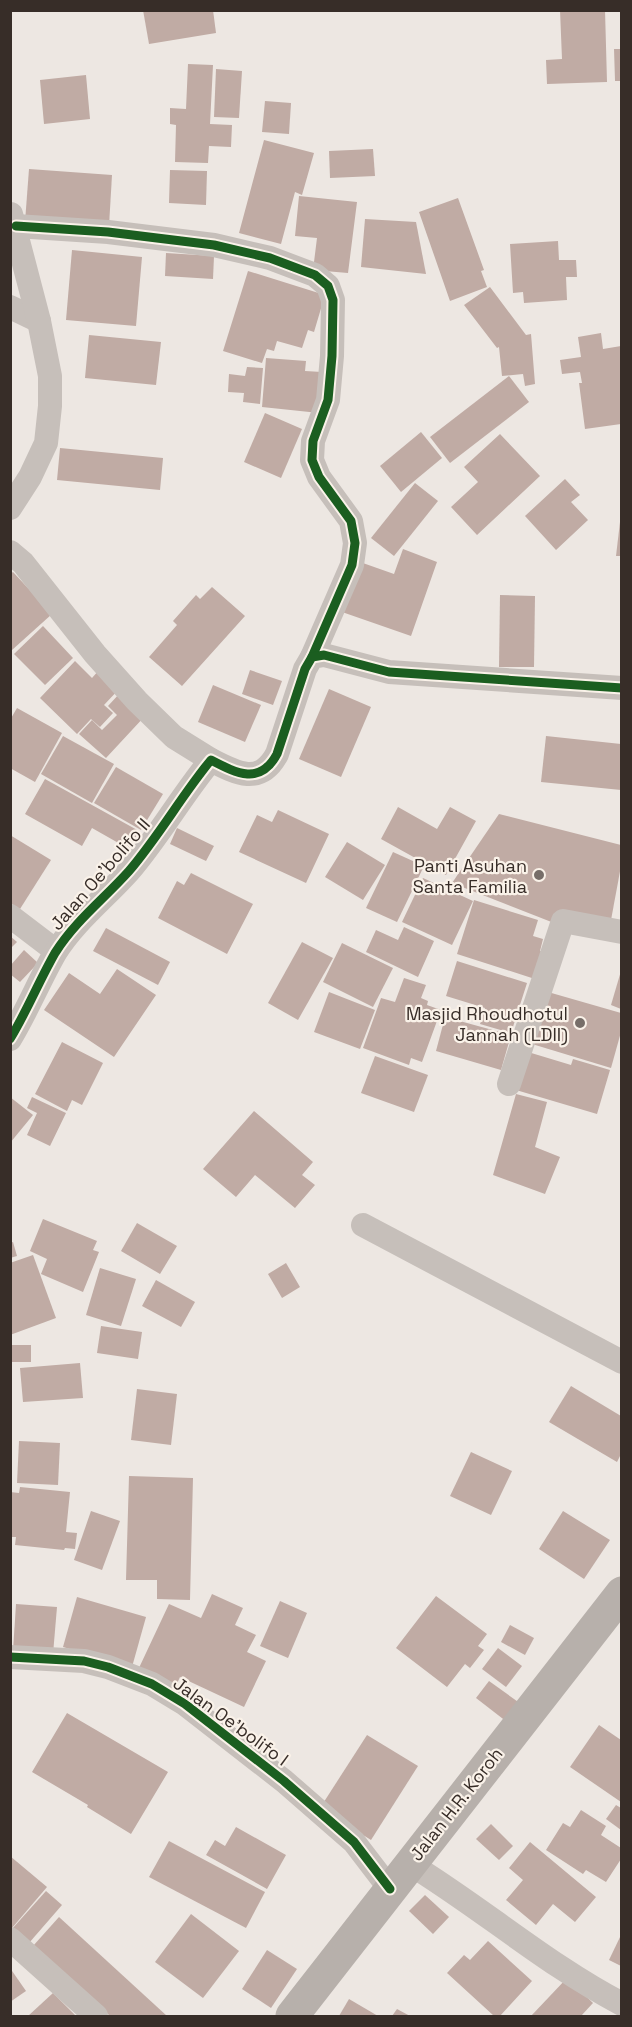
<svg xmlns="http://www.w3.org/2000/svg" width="632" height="2027" font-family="'Space Grotesk',sans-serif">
<rect width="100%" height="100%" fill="#ede7e2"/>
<g fill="#c0aba4">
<path d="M143,10H213L216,33L149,44Z"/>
<path d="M560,10H605L607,82L547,84L546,60L562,59Z"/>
<path d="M614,49H621V81H615Z"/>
<path d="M188,64L213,65L210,124L232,125L231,147L209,146L208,163L175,162L176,125L170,124V108L186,109Z"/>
<path d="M216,69L242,71L239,118L214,117Z"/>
<path d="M86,75L90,119L44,124L40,80Z"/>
<path d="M265,101L291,103L289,134L262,132Z"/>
<path d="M264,140L314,153L302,195L295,192L281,244L239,233Z"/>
<path d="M373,149L375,176L330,178L329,151Z"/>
<path d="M29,169L112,175L109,226L25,222Z"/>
<path d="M170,170L207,171L206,205L169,203Z"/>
<path d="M299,196L357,202L348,273L313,270L317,238L295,236Z"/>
<path d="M458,198L484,270L481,271L487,287L450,301L419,212Z"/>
<path d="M365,219L416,222L426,274L361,267Z"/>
<path d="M558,241L559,260H576L577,277H566L567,300L524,303L523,292L513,293L510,244Z"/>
<path d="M72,250L142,257L136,326L66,320Z"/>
<path d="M166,253L214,256L213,279L165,276Z"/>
<path d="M248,271L325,295L314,332L308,330L302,348L277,341L274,351L267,349L262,363L223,351Z"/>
<path d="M490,287L526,335L531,334L535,384L525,386L523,374L502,376L499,347L497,348L464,305Z"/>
<path d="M601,333L603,349L621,346V424L585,429L579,383H582L580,372L562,374L560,360L581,357L578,337Z"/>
<path d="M89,335L161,342L156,385L85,378Z"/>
<path d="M266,358L306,361L305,371L322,372L319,413L262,407Z"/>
<path d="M247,367L263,368L260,404L243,402L244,393L228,392L229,374L245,376Z"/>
<path d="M509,376L529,402L450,463L430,437Z"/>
<path d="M265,413L302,429L281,478L244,462Z"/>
<path d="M421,432L442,458L401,492L380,466Z"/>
<path d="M500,434L540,476L477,535L451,507L478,482L464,467Z"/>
<path d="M60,448L163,458L160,490L57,480Z"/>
<path d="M565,479L580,495L571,502L588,520L556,550L525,516Z"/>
<path d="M415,483L438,501L394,556L371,538Z"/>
<path d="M620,522H621V556H616Z"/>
<path d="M403,549L437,562L411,636L342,612L360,562L394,574Z"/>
<path d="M13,572L52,614L12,650L10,648V574Z"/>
<path d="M212,587L245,616L182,686L149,657L177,625L173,621L196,595L200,599Z"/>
<path d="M500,595L535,596L534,667H499Z"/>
<path d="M43,626L73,658L45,685L14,654Z"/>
<path d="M75,661L92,678L100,669L120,688L104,705L113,713L100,727L91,719L77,734L40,698Z"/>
<path d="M250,670L282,681L273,705L242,694Z"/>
<path d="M213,685L261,705L245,742L198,722Z"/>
<path d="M329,689L371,707L341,777L299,759Z"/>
<path d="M120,693L145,716L106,758L79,734L92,720L102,730L117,715L108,706Z"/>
<path d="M17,708L62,733L35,782L10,768V720Z"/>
<path d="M63,736L114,764L92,803L41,774Z"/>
<path d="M546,736L621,744V790L541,782Z"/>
<path d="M116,767L163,794L141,830L94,803Z"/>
<path d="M45,779L139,831L129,849L92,828L82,846L25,814Z"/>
<path d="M398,807L437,829L450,807L476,821L446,875L381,839Z"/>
<path d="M278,810L329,834L306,883L239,852L257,815L272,822Z"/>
<path d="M499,814L621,845V866L611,920L554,923L452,883Z"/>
<path d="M177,828L214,846L206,861L170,844Z"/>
<path d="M10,835L51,860L20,909L10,903Z"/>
<path d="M347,842L385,865L363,900L325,877Z"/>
<path d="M393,852L424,866L397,922L366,908Z"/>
<path d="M191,873L253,904L227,954L158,918L177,881L184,885Z"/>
<path d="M423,878L473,901L452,945L402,922Z"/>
<path d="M474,900L538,920L533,936L543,939L540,951L546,953L538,980L457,954Z"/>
<path d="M404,927L434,941L418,977L366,952L376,930L398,940Z"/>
<path d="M106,928L170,962L158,985L93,951Z"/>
<path d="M10,936L17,942L10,949Z"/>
<path d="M302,942L333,958L298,1020L268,1003Z"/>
<path d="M342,943L393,968L373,1007L323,982Z"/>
<path d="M24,950L38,963L20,982L10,974V966Z"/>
<path d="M457,961L527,983L511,1033L480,1024L485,1008L446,996Z"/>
<path d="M117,969L156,995L114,1057L44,1010L69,973L100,994Z"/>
<path d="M621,971V1009L611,1005Z"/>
<path d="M404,978L426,985L421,998L428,1001L427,1005L441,1010L422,1062L411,1058L409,1065L363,1048L381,998L395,1002Z"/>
<path d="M329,992L375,1010L360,1049L314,1032Z"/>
<path d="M548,992L621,1013V1032L611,1068L532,1044Z"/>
<path d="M445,1017L511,1035L501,1070L436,1051Z"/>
<path d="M62,1042L103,1063L82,1105L72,1100L67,1111L35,1094Z"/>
<path d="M528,1052L571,1065L573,1059L610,1070L597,1114L516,1090Z"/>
<path d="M375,1056L428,1075L414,1112L361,1093Z"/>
<path d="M516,1094L547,1102L535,1147L560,1157L545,1194L493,1175Z"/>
<path d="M10,1097L33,1115L10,1143Z"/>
<path d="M32,1097L66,1113L50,1146L27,1135L37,1113L27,1108Z"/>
<path d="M254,1111L313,1162L302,1175L315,1185L295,1208L255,1175L236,1197L203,1169Z"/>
<path d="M43,1219L97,1241L93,1250L99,1252L83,1292L41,1274L47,1259L30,1251Z"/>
<path d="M137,1223L177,1246L160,1274L121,1251Z"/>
<path d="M13,1242L17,1256L10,1258V1243Z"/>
<path d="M33,1255L56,1318L10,1335V1263Z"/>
<path d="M286,1263L300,1287L282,1298L268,1274Z"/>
<path d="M100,1268L136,1279L121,1326L86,1315Z"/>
<path d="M156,1280L195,1302L181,1327L142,1306Z"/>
<path d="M101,1326L142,1332L138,1359L97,1353Z"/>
<rect x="10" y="1345" width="21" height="17"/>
<path d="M80,1363L83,1398L23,1402L20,1368Z"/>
<path d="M571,1386L621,1416V1454L617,1462L549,1422Z"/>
<path d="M137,1389L177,1394L171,1445L131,1440Z"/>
<path d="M19,1441L60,1443L58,1485L17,1483Z"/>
<path d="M471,1452L512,1471L491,1515L450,1496Z"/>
<path d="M129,1476L193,1478L190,1600L157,1599V1580H126Z"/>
<path d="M20,1487L70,1492L66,1532L77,1533L75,1549L65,1548L64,1550L15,1545L16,1537H10V1492L19,1493Z"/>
<path d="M91,1511L120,1521L102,1570L74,1560Z"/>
<path d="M563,1511L610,1540L584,1579L539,1549Z"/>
<path d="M212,1594L243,1608L235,1625L256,1635L247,1652L266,1661L244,1707L180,1677L175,1688L138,1670L169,1604L201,1618Z"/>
<path d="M436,1596L487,1634L478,1646L484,1650L470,1668L465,1664L447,1687L396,1648Z"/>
<path d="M77,1597L146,1617L132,1667L63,1647Z"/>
<path d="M280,1601L307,1613L288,1658L260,1646Z"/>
<path d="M16,1604L57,1607L53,1654L13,1651Z"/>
<path d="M510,1625L534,1638L525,1655L501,1642Z"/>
<path d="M498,1648L522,1666L506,1687L482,1669Z"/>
<path d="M489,1681L521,1704L507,1722L476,1698Z"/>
<path d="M67,1713L168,1772L131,1834L87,1807L88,1805L32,1772Z"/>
<path d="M599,1725L621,1740V1802L570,1767Z"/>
<path d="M367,1735L418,1766L371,1840L320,1808Z"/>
<path d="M616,1805L621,1808V1830L606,1819Z"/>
<path d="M581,1810L606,1826L601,1835L621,1848V1859L606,1882L586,1870L583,1874L546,1850L563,1823L570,1827Z"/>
<path d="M491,1824L513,1846L499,1860L476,1839Z"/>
<path d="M236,1827L286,1855L267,1889L206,1855L215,1840L225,1846Z"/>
<path d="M169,1841L265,1892L246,1928L149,1877Z"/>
<path d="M530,1842L596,1897L575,1922L553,1904L536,1925L506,1900L523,1880L509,1868Z"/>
<path d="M10,1856L47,1887L12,1928L10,1926Z"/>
<path d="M46,1891L62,1905L29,1943L12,1929Z"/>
<path d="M425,1895L449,1917L433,1934L409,1911Z"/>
<path d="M191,1914L239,1951L203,1998L155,1962Z"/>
<path d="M59,1917L167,2016H110L33,1946Z"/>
<path d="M621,1935V1966L609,1960Z"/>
<path d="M488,1941L532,1981L500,2016H494L447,1973L464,1955L470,1960Z"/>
<path d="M267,1950L297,1969L271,2008L242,1989Z"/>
<path d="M10,1968L26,1991L10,2002Z"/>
<path d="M567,1978L593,2003L581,2016H531Z"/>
<path d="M53,1993L76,2016H28Z"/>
<path d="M349,1999L378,2016H339Z"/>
<path d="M397,2009L410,2016H392Z"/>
</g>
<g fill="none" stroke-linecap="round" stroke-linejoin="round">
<g stroke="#c6bfba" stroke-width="24">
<path d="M16,226L108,232L214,245L270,258L315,275L328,286L333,300L332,356L328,400L313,441L312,460L319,477L351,521L355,543L352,565L312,657"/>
<path d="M10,307L39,321"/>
<path d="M10,508L30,477L46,443L50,406V376L39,321L11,214"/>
<path d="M10,552L23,563L95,654L137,701L174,737L211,760"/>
<path d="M10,916L56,951"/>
<path d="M10,1039C27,1011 39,981 55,953C75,921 105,898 129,871C159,836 182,795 211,760C236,773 260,786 277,754L305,669L312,657L324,655L389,672L622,688"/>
<path d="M509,1084L563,921L622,932"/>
<path d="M363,1225L622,1362"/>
<path d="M10,1657L84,1661L108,1667L152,1684L185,1704L284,1781L354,1842L390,1889"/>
<path d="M410,1864C482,1908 547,1965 622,2004"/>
<path d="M10,1939L96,2016"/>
</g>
<path stroke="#b7b0ab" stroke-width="33" d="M292,2016L622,1593"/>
<g stroke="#faf2e9" stroke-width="13">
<g id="cycleway">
<path d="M16,226L108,232L214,245L270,258L315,275L328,286L333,300L332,356L328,400L313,441L312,460L319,477L351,521L355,543L352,565L312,657"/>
<path d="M10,1039C27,1011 39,981 55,953C75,921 105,898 129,871C159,836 182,795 211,760C236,773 260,786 277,754L305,669L312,657L324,655L389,672L622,688"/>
<path d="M10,1657L84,1661L108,1667L152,1684L185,1704L284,1781L354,1842L390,1889"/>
</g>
</g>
<use href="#cycleway" stroke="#1b5e20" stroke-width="9"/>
</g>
<g fill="#776e69" stroke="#faf2e9" stroke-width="2">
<circle cx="539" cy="875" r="6"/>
<circle cx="580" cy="1023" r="6"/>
</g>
<g text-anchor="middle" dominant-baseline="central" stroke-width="4.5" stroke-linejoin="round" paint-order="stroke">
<g font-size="18" fill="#372d28" stroke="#faf2e9" text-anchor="end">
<text x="527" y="865">Panti Asuhan<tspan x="527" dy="21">Santa Familia</tspan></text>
<text x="568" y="1013">Masjid Rhoudhotul<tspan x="568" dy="21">Jannah (LDII)</tspan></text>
</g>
<g font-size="18" fill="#372d28" stroke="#faf2e9">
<text transform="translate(100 874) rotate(-49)">Jalan Oe'bolifo II</text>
<text transform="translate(231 1721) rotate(36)">Jalan Oe'bolifo I</text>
<text transform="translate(456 1804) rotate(-52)">Jalan H.R. Koroh</text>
</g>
</g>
<rect width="632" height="2027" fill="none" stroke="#372d28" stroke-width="24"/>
</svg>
